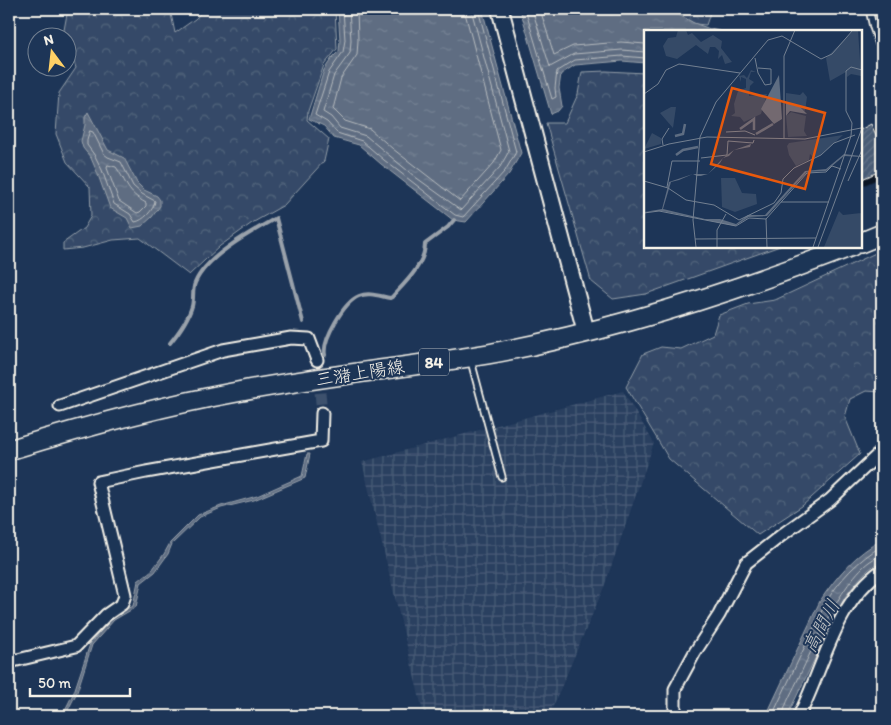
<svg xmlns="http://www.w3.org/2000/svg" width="891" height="725" font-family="Itim,'Klee One',sans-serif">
<defs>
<pattern id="industrial-grid" width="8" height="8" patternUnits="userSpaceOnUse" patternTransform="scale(1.25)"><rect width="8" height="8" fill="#2a4060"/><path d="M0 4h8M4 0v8" fill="none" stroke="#4a5c77"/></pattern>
<pattern id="forest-crowns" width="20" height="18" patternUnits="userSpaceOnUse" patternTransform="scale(1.25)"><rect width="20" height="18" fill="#354a67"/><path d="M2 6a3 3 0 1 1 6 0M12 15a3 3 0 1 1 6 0" fill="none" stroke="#53657d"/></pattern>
<pattern id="water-ripples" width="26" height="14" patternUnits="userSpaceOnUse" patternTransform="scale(1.25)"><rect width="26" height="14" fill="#5e6d82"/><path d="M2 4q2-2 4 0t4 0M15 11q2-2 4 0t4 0" fill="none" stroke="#768294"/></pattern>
<pattern id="building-hatch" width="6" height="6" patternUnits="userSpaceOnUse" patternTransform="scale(1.25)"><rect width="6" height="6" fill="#485b74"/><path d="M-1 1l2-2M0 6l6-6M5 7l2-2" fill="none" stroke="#637388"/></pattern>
<filter id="shadow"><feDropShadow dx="4.5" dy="4.5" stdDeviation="0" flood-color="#0009"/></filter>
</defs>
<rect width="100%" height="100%" fill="#1d3557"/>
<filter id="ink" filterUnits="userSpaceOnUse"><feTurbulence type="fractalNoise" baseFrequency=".02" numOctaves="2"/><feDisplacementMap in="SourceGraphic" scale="10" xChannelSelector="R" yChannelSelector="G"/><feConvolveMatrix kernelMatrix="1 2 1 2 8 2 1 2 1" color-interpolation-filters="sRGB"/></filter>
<g filter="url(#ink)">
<path fill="url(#industrial-grid)" d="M623,391L654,443L604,587L551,711L558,716H424L362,462Z"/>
<g fill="url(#forest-crowns)" stroke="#949ea8">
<path d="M75,9H170L175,33L195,19L205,9H335L337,49L324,65L308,111L307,120L329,139L324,161L284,205L252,223L220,246L189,275L140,238L113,240L83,248L63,250V243L84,228L91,216L90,187L67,162L56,134L59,93L76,68L64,30L67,14Z"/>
<path d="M670,9H709L710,13L706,25L695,24Z"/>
<path d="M606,71L645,73V246H780L646,294L613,299L591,281L546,123H565L578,94L582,72Z"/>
<path d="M882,250V392L866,391L850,399L845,417L860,454L802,506L758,535L669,459L626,387L643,354L661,347L681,349L713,334L719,315L748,304L775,300Z"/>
</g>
<g fill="url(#water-ripples)" stroke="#9aa2ab">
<path d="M338,9H482L521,153L509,174L466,222L453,220L381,164L359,145L334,138L324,126L309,119L324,70L332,58L339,51L340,40Z"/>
<path d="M520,9H668L694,23L710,29L720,31H645V63L622,61L575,65L561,74L559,88L562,106L558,111L551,114Z"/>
<path d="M88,112L108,150L124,158L137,183L144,190L157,196L160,200V206L152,217L142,226L132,228L127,218L110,208L97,172L91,158L83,148L81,141L85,125V117Z"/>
<path d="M307,454H310L305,478L254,500L221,508L200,517L172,544L168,554L155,572L141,583L136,607L114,620L92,645L77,692L65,716H62L74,692L90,644L111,618L121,611L133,606L138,581L152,570L164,554L170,543L198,515L221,506L257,496L302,476Z"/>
<path d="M882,540V560C866,569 856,583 845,597L787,716H766L820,601C836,577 856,553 882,540Z"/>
</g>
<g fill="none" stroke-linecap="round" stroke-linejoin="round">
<g stroke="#b8bcbf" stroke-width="1">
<path d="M343,9L345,40L343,52L329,72L315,115L327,122L337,133L362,141L384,160L455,215L463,217L505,171L516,152L478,9"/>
<path d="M349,9L351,40L350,53L334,75L323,112L331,117L340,128L366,136L414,176L461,210L500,167L509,151L471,9"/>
<path d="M357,9L358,40L357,55L341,78L333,109L345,121L370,129L393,149L460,201L494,163L501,150L464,9"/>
<path d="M525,9L552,99L556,97L555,88L557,71L575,60L622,56L645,58"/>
<path d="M532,9L550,67L574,54L622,50L645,52"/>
<path d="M540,9L554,55L573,46L621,42L645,44"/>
<path d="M90,131L93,132L104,154L108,157L121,162L133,186L142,194L155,201C154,210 143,221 135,222L130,214L114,204L102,170L95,156L87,145V141Z"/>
<path d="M108,165L116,167C128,184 126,192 146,203V206L140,212L137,213L119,201L107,168Z"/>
<path d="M772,716L825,604C839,580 858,560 882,546"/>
<path d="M783,716C784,704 794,689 799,677C812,650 850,560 882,556"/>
</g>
<g stroke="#9aa2ab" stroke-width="4">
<path d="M170,343C179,332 188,320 192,306C194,299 192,290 195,283C206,256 251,232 276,218L303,322"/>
<path d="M325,355C322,340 344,302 359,296C369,292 379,296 390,298L392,297C406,282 425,264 425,244L448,227L454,220"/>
</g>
</g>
<path fill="url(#building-hatch)" stroke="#f4f1e8" filter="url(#shadow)" d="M871,124L882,148V170L860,180V130Z"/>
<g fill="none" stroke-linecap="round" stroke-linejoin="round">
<path stroke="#3d516d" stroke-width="11" stroke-dasharray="11 5.5" stroke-linecap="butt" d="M317,360L322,413"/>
<g stroke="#f4f1e8" stroke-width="9">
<g id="lane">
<path d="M869,9L873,27L882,53"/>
<path d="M471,361L502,477"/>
</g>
</g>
<g stroke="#f4f1e8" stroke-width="15">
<g id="street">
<path d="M60,406L223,350L291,338L309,339L317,360"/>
<path d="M9,662L76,646L106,615L122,604L125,595L98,482L146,472L321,441L322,413"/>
<path d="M675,716V689L695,652L719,615L746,563L783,534L830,500L882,451"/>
<path d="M799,716C824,667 835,603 882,570"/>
</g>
</g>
<g stroke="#f4f1e8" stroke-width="20">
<path id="secondary" d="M500,9L586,332"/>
</g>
<g stroke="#f4f1e8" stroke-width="22">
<g id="primary">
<path d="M860,243L882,234"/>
<path d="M9,450C84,427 160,406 237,392C320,376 405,368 488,354C613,331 734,292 852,246"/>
</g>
</g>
<use href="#lane" stroke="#1d3557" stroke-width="5.5"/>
<use href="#street" stroke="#1d3557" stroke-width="11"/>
<use href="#secondary" stroke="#1d3557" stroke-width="16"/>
<use href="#primary" stroke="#1d3557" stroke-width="19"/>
</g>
</g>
<g text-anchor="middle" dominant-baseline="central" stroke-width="4" stroke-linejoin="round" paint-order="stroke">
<rect fill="#1d3557" stroke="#b4b9bc" stroke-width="1" x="419" y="348.5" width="30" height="27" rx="4"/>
<g font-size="16" font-weight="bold" fill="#f4f1e8">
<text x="434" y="362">84</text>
</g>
<g font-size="18" fill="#f4f1e8" stroke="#1d3557">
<text transform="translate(360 373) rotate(-9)">三潴上陽線</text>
</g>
<g font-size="19" font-style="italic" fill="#c0c3c4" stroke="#1d3557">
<text transform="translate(821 626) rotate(-62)">高間川</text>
</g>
</g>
<g transform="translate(644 30)">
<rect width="218" height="218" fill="#1d3557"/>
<path d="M34,0H42L44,5L48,3L57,12L69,5L78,11L77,18L88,32L81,34L78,25L74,29L75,21L71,17H66L64,24L52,15L33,29L22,26L19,16L24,8L32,7ZM214,0L217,46L207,44L203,47L202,42L186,51L182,28L209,1ZM107,40L112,42H107L105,49L110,52L106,56L105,66L123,64L117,84L100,92L96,87L87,86L91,83L90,74L94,61L102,58V49L97,47V52L95,46L100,45L103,48ZM159,62L163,67L161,81L142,73V63L156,65ZM27,77H32L29,98L16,83ZM147,82L162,86L160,101L163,106L144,107L142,86ZM8,103L17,108V114L0,119ZM199,105L177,125L170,128L166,124L165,130L152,136L145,125L143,116L145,113ZM77,148H91L98,163L112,164L113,174L91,182L78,177ZM217,179V217H180L195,181L199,185L217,183Z" fill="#354a67"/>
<path d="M135,45L138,89L130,94L117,79ZM142,73L155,76L163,84L146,81L142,86ZM107,114L106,117L90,120L85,126L79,128L76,133L73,136L64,144L60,145L57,146H53L49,144L35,150L27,152L19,179L61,189H76L92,194L104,185H121L161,141L182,139L200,124L217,126V127L200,126L182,141L163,142L123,186L105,187L91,196L18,181L0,182L18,179L25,152L49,144H64L79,128L90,120Z" fill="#5e6d82"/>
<path fill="none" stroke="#5e6d82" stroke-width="2.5" d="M96,99L110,89V100M112,104L129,94M31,106L39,104L41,94M32,125L39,120L54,117"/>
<path fill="none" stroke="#738091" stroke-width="1" d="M218,5V21M111,28L114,43L121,55L127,54V39L114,38M0,64L14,54L22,40L35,34L96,43M82,102L101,101L111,105M140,108V26L151,0M19,115L18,109L25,98M0,122L25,114L63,107L161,109L217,98M57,128L83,125L84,111L109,113L110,110M0,151L24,158L42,170L70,175L95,190L130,173L137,163L139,149L150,138L177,125L190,113L211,105M204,151L218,120M23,157L28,131H56M137,172H185M0,183L15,181L92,196L105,188L122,189L163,143L182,142L188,136L197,139M122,189L123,217M51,209L172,208M52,217L49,190L56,107L72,72L124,10L138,6L177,29L188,24L209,0M73,217V200L82,184M169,217L207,106L208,93L202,81V41L207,37L218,40M174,217L218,98"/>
<path fill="#e8590c" fill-opacity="0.15" stroke="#e8590c" stroke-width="2.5" d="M88,58L181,83L161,159L67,134Z"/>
<rect width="218" height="218" fill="none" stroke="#f4f1e8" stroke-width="2.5"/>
</g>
<rect width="891" height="725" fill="none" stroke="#1d3557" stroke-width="30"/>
<rect x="15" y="15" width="861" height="695" fill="none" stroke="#f4f1e8" stroke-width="2" filter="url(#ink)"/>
<g transform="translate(52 52) rotate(345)"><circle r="24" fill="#1d3557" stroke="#738091"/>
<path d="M0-4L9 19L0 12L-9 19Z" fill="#ffd166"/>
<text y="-8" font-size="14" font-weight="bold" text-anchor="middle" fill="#f4f1e8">N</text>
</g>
<path d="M30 688v8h100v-8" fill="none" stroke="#f4f1e8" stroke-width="2.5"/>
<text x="38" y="688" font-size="15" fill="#f4f1e8" stroke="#1d3557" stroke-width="4" paint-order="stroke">50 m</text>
</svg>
